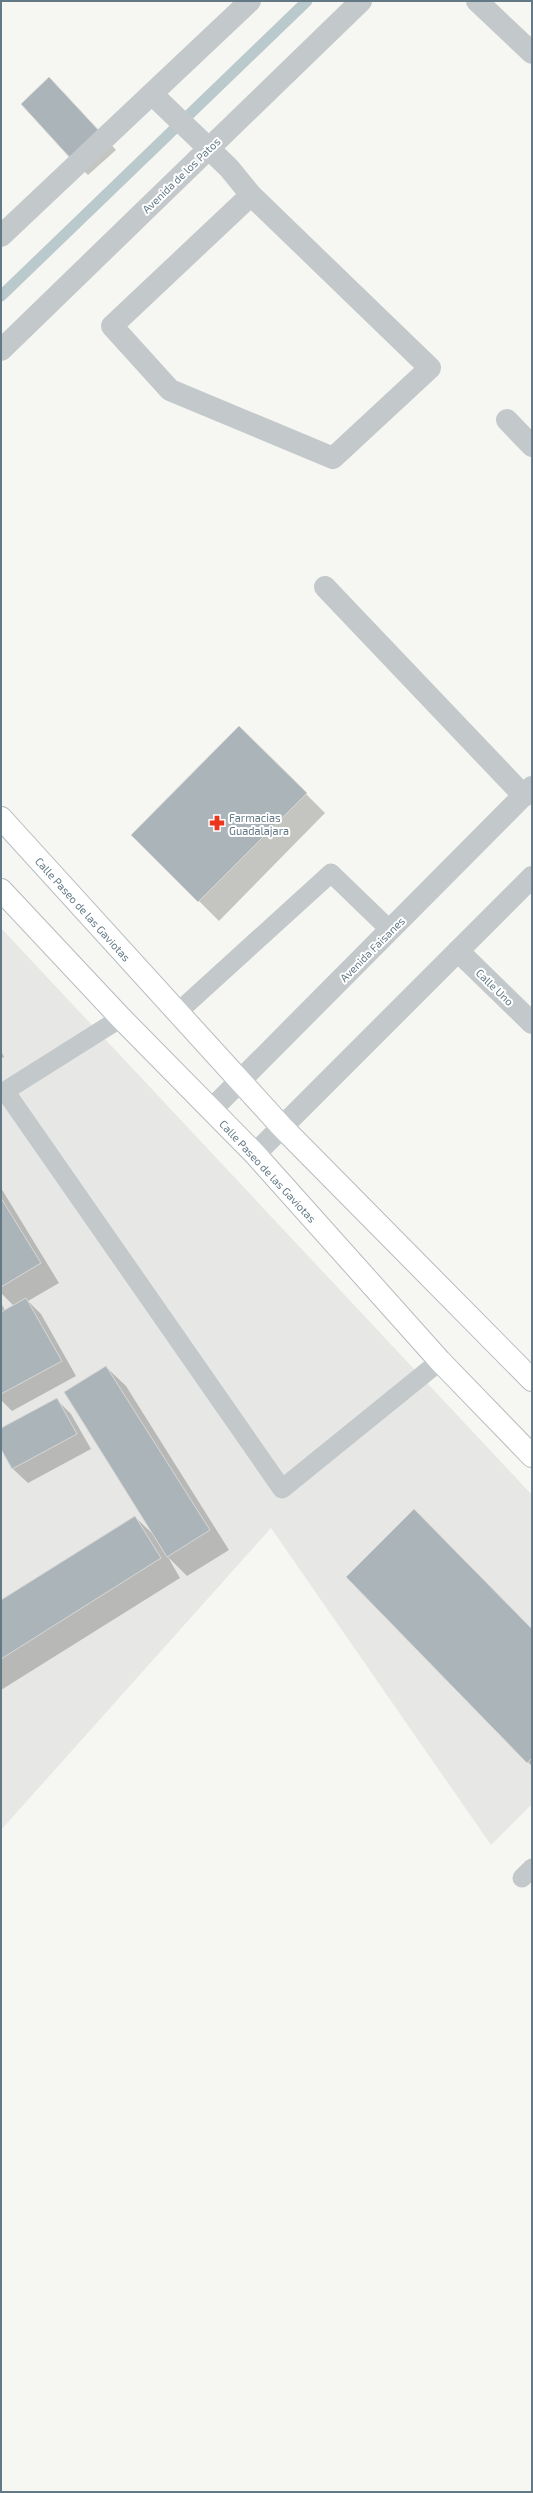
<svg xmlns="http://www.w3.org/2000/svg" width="533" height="2493" font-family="'Exo 2',sans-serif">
<rect width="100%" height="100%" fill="#f6f6f2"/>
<path fill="#e7e7e5" d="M1,928L532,1495V1804L491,1845L271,1528L1,1830Z"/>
<g fill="#0003">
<path d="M64,93L116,150L88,175L74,161Z"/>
<path d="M239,727L325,813L219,921L132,834Z"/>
<path d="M1,1051L4,1057L1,1058Z"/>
<path d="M1,1188L59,1283L28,1301L41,1314L76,1376L12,1411L1,1400V1302L5,1311L14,1306L1,1293Z"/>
<path d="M106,1367L126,1386L229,1550L187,1576L168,1557L180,1578L1,1690V1601L135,1517L155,1536Z"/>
<path d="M56,1399L71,1414L91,1449L28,1483L13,1469L1,1447V1430Z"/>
<path d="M532,1630V1766L528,1762Z"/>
</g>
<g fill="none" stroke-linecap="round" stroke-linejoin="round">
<path stroke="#bac9cc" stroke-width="11" d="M1,296L307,1"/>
</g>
<g fill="#abb5b9" stroke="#d7d7d5">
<path d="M49,77L102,134L73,161L21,104Z"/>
<path d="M239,726L307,793L198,902L131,835Z"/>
<path d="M1,1198L41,1263L1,1287Z"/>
<path d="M26,1298L62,1361L1,1394V1312Z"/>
<path d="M106,1366L210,1530L167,1557L64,1392Z"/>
<path d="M57,1398L77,1434L12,1469L1,1449V1428Z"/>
<path d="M414,1509L532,1629V1758L527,1763L346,1577Z"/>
<path d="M135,1516L161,1558L1,1659V1600Z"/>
</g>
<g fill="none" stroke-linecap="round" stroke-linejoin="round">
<g stroke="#b5bcbf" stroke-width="24">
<g id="secondary">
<path d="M1,818L282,1127L532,1380"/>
<path d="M1,890L121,1018L255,1154L440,1361L532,1456"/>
</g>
</g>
<g stroke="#c3c8ca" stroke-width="19">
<path d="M177,1013L331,873L390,930"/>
<path d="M121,1018L5,1091L282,1489L440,1361"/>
<path d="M522,1878L532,1868"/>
</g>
<g stroke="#c3c8ca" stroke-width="22">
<path d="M477,1L532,53"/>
<path d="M152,94L229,168L251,195L430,368L333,458L170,390L112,326L251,195"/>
<path d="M1,236L250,1"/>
<path d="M1,350L361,1"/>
<path d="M507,420L532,446"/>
<path d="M325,587L524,796"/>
<path d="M458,951L532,1023"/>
<path d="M211,1110L532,787"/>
<path d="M255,1154L532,877"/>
</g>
<use href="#secondary" stroke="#fff" stroke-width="22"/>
</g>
<defs>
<g id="pharmacy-bare" transform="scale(1.2)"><path d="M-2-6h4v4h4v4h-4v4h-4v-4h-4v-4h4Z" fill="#eb361d" stroke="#fff" stroke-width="2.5" paint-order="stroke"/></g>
</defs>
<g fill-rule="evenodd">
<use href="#pharmacy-bare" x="217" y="823"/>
</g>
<g text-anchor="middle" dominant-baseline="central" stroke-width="4" stroke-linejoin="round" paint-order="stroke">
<g font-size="11" fill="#637985" stroke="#fff">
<text transform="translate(181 175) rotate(-44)">Avenida de los Patos</text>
<text transform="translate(83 909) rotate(48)">Calle Paseo de las Gaviotas</text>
<text transform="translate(372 949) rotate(-45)">Avenida Faisanes</text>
<text transform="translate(495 987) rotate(44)">Calle Uno</text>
<text transform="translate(268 1171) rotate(47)">Calle Paseo de las Gaviotas</text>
</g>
<g font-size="11" fill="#637985" stroke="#fff" text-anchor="start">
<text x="229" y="817">Farmacias<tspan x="229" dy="13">Guadalajara</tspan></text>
</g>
</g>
<rect width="533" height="2493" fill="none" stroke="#637985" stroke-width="4"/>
</svg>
